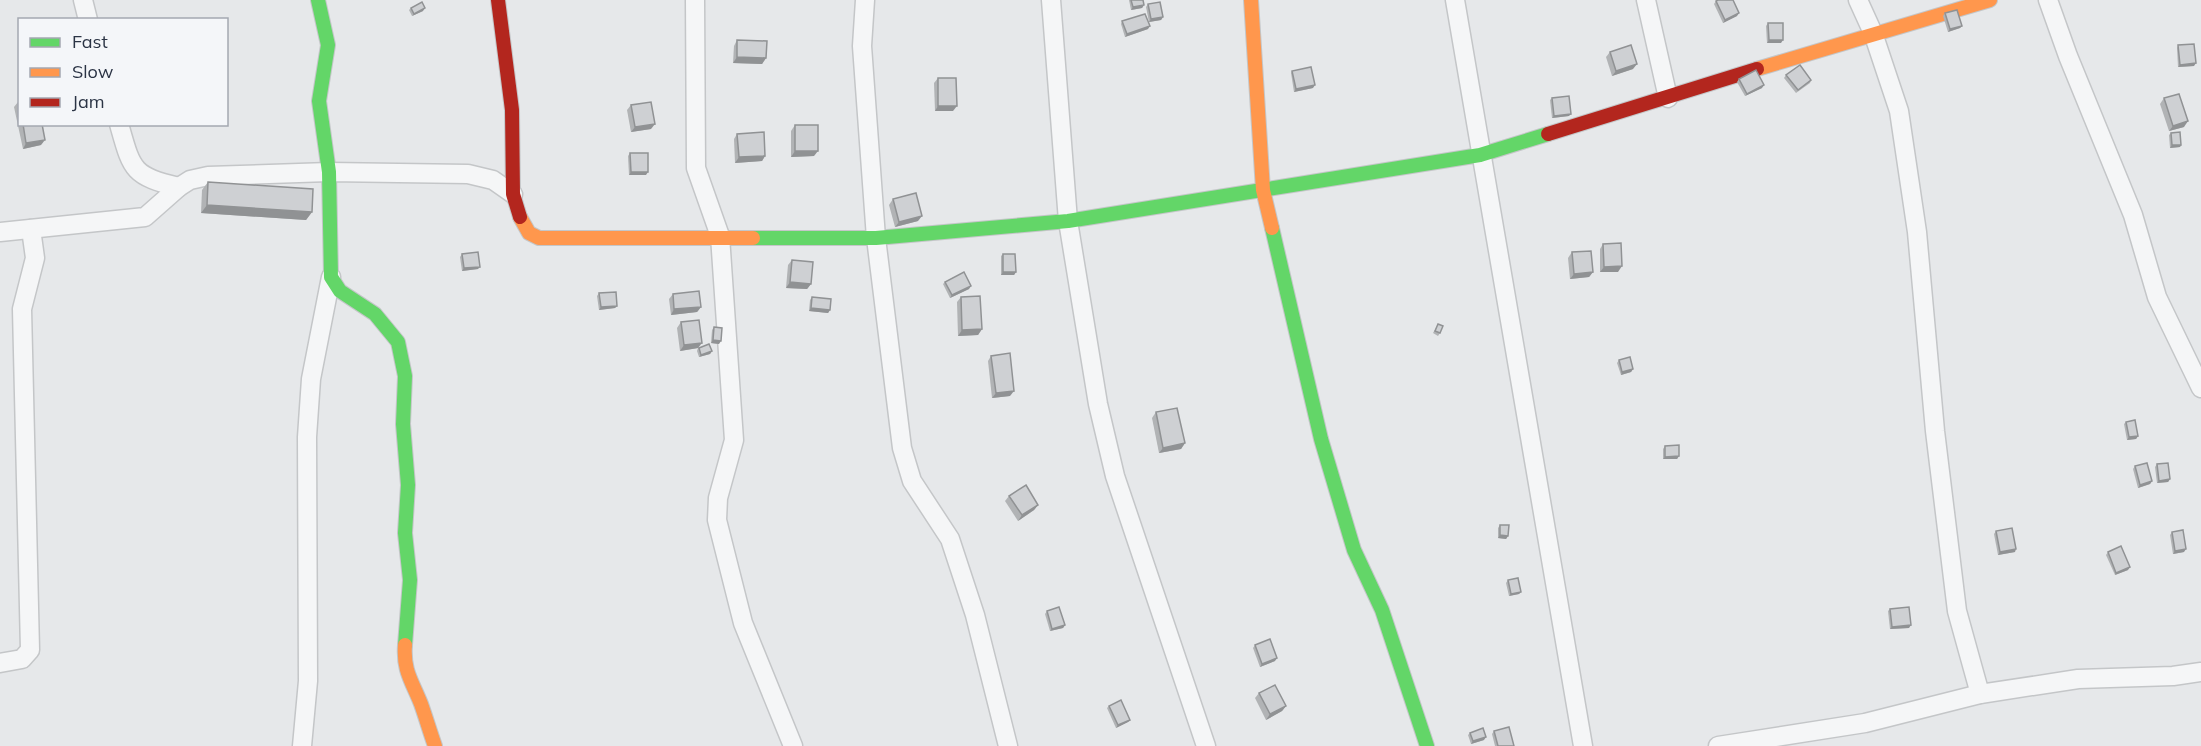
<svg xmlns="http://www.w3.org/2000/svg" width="2201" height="746" font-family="Mulish,sans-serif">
<rect width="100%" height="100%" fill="#e6e8ea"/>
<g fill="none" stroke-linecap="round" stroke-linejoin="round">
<g stroke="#c4c6c8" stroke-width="21">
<g id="street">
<path d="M83,0L88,20"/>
<path d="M695,0L696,168L720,236L734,440L718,498L717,520L743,623L793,746"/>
<path d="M865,0L862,46L876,238L902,448L912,481L950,539L975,615L1008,746"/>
<path d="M1051,0L1068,221L1098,404L1115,476L1206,746"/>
<path d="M1455,0L1583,746"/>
<path d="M1646,0L1668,98"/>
<path d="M1858,0L1873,33L1899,111L1917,232L1935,431L1957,611L1980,694"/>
<path d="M2048,0L2068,56L2133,215L2157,297L2201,388"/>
<path d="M119,124C132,170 132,176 179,187"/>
<path d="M0,232L145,217L179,187L190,180L208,176L329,172L468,174L493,180L513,194"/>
<path d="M0,663L22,659L30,650L22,309L35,258L31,229"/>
<path d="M302,746L308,681L307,437L311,379L331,277"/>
<path d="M1718,746L1865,723L1980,694L2078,679L2173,676L2201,672"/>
</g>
</g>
<g stroke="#c4c6c8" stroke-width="16">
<g id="fast">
<path d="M318,0L328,45L319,101L329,172L331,277L340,291L375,314L398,342L405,376L403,424L408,485L405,533L410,580L405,645"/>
<path d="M1272,228L1321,439L1354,550L1382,610L1427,746"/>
<path d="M753,238H876L1068,221L1480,155L1548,134"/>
</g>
</g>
<g stroke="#c4c6c8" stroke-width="16">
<g id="slow">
<path d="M1251,0L1263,190L1272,228"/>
<path d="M1757,69L1990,0"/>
<path d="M520,217L529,233L539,238H753"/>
<path d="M405,645C403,671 412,681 421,704C426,718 430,732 435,746"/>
</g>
</g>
<g stroke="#c4c6c8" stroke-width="16">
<g id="jam">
<path d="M498,0L512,110L513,194L520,217"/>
<path d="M1548,134L1757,69"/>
</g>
</g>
<use href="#street" stroke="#f5f6f7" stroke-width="18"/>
<use href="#fast" stroke="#63d668" stroke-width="14"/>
<use href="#slow" stroke="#ff974d" stroke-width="14"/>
<use href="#jam" stroke="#b3261e" stroke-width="14"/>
</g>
<g fill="#b1b3b5">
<path d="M1129,0H1143L1144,5L1142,8L1131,10Z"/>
<path d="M1716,1L1737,16L1723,23L1714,4Z"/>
<path d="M1148,4L1163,17L1161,20L1149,22L1146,7Z"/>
<path d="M411,8L423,11L412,16L409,10Z"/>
<path d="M1945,13L1962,26L1960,28L1948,32L1943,16Z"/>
<path d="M1122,21L1148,29L1125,37L1121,24Z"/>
<path d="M1768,23L1781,43H1767L1766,26Z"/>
<path d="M737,40L766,58L762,64L733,63L734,46Z"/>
<path d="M2178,45L2194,66L2178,67L2177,48Z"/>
<path d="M1610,52L1633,69L1612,76L1606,57Z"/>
<path d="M1292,71L1313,88L1294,92L1291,73Z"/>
<path d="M1786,75L1811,80L1810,83L1796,93L1784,78Z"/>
<path d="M938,78L953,111H935L934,83Z"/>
<path d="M1739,79L1762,88L1745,96L1737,82Z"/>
<path d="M1552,98L1569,116L1552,118L1550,100Z"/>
<path d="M2164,98L2184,127L2169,131L2160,104Z"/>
<path d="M18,102H20V124H42L41,145L23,149L14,107Z"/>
<path d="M631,105L651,129L631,132L627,110Z"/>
<path d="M795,125L814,156L791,157V131Z"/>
<path d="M2171,133L2181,145L2180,147L2170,148L2169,135Z"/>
<path d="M737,134L765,156L762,161L735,163L734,139Z"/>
<path d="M630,153L646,175H629L628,156Z"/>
<path d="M208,182L312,212L306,220L201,213L202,190Z"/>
<path d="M893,199L918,221L895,227L889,205Z"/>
<path d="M1603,244L1618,272H1600V249Z"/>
<path d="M1572,252L1593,272L1589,277L1570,279L1568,258Z"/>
<path d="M462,254L478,269L462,271L460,257Z"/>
<path d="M1003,254L1016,272L1014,275H1001V256Z"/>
<path d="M792,260L811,284L807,289L786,288L788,265Z"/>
<path d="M945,282L969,289L950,298L943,284Z"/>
<path d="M599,293L617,306L615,308L599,310L597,296Z"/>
<path d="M673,294L701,307L697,312L671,315L669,299Z"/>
<path d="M812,297L830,310L828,313L809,311L810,300Z"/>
<path d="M961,297L982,329L978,335L958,336L957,302Z"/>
<path d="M681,322L699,348L712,351L710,354L699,357L697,351L698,348L680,351L677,328Z"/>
<path d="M1438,324L1440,333L1438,336L1433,333Z"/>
<path d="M714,327L719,344L711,343L712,330Z"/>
<path d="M991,356L1010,396L992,398L988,361Z"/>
<path d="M1619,360L1633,369L1631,372L1621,375L1617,363Z"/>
<path d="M1156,412L1185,443L1181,449L1159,453L1152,418Z"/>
<path d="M2126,422L2138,436L2136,439L2127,440L2124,424Z"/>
<path d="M1665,446L1679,456L1677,459H1663V449Z"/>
<path d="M2157,464L2170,479L2168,482L2157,483L2155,467Z"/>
<path d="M2135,466L2152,481L2150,484L2138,488L2133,469Z"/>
<path d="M1009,496L1038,505L1034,510L1018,521L1005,501Z"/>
<path d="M1500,525L1508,536L1506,539L1498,538V528Z"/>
<path d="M1996,531L2015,552L1998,555L1994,534Z"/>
<path d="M2172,532L2184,552L2173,554L2170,535Z"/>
<path d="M2108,552L2128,570L2115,575L2106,555Z"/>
<path d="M1508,580L1521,592L1519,594L1509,596L1506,583Z"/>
<path d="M1890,609L1909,628L1890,629L1888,611Z"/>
<path d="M1047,611L1065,625L1063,628L1050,631L1045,614Z"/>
<path d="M1255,645L1275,661L1260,667L1253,648Z"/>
<path d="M1259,693L1286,706L1282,711L1266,720L1255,698Z"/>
<path d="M1109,706L1130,720L1128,722L1116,728L1107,708Z"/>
<path d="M1494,731L1514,746H1495L1492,734Z"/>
<path d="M1470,733L1484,740L1471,744L1468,735Z"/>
</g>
<g fill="#909294">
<path d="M1144,5L1142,8L1131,10L1133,7Z"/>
<path d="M425,8L423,11L412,16L414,14Z"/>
<path d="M1739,13L1737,16L1723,23L1725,20Z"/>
<path d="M1163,17L1161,20L1149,22L1151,19Z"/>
<path d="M1150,26L1148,29L1125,37L1127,34Z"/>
<path d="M1962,26L1960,28L1948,32L1950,29Z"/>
<path d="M1769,40H1783L1781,43H1767Z"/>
<path d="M737,57L766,58L762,64L733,63Z"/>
<path d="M2196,63L2194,66L2178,67L2180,65Z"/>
<path d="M1637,64L1633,69L1612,76L1616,71Z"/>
<path d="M1315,85L1313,88L1294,92L1296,89Z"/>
<path d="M1764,85L1762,88L1745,96L1747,94Z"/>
<path d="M938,106H957L953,111H935Z"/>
<path d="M1571,114L1569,116L1552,118L1554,116Z"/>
<path d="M2188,121L2184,127L2169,131L2173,126Z"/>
<path d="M655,124L651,129L631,132L635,127Z"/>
<path d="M45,140L41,145L23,149L26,143Z"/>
<path d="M2172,145H2181L2180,147L2170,148Z"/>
<path d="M795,151H818L814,156L791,157Z"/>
<path d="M765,156L762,161L735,163L739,157Z"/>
<path d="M631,172H648L646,175H629Z"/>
<path d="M207,205L312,212L306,220L201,213Z"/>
<path d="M922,216L918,221L895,227L899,222Z"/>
<path d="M1622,266L1618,272H1600L1604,267Z"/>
<path d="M480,267L478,269L462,271L464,268Z"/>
<path d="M1003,272H1016L1014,275H1001Z"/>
<path d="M1593,272L1589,277L1570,279L1574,274Z"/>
<path d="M790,282L811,284L807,289L786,288Z"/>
<path d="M971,286L969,289L950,298L952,295Z"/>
<path d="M617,306L615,308L599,310L601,307Z"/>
<path d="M701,307L697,312L671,315L674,309Z"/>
<path d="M811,308L830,310L828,313L809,311Z"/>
<path d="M982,329L978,335L958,336L962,330Z"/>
<path d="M713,340L721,341L719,344L711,343Z"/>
<path d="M702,343L698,348L680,351L684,345Z"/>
<path d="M712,351L710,354L699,357L701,355Z"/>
<path d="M1633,369L1631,372L1621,375L1622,372Z"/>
<path d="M1014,391L1010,396L992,398L996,393Z"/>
<path d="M2138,436L2136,439L2127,440L2129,437Z"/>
<path d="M1185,443L1181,449L1159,453L1163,448Z"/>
<path d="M1679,456L1677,459H1663L1665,457Z"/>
<path d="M2170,479L2168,482L2157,483L2159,481Z"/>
<path d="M2152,481L2150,484L2138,488L2140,485Z"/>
<path d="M1038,505L1034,510L1018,521L1022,515Z"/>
<path d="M1500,535L1508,536L1506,539L1498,538Z"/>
<path d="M2016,549L2015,552L1998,555L2000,552Z"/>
<path d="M2186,549L2184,552L2173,554L2175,551Z"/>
<path d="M2130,567L2128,570L2115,575L2116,573Z"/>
<path d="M1521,592L1519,594L1509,596L1511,594Z"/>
<path d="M1065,625L1063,628L1050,631L1052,629Z"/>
<path d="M1911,625L1909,628L1890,629L1892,627Z"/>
<path d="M1277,658L1275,661L1260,667L1262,664Z"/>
<path d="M1286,706L1282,711L1266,720L1270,714Z"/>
<path d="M1130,720L1128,722L1116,728L1118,725Z"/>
<path d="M1486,737L1484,740L1471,744L1473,741Z"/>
</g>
<g fill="#ced0d3" stroke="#909294" stroke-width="1.5">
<path d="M1131,0H1143L1144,5L1133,7Z"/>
<path d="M1718,0H1733L1739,13L1725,20L1716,1Z"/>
<path d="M422,2L425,8L414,14L411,8Z"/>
<path d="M1160,2L1163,17L1151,19L1148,4Z"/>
<path d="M1957,10L1962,26L1950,29L1945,13Z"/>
<path d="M1145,14L1150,26L1127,34L1122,21Z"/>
<path d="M1768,23H1783V40H1769Z"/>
<path d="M737,40L767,41L766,58L737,57Z"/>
<path d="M2194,44L2196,63L2180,65L2178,45Z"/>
<path d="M1631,45L1637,64L1616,71L1610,52Z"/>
<path d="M1800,65L1811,80L1798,90L1786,75Z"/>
<path d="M1311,67L1315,85L1296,89L1292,71Z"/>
<path d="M1756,70L1764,85L1747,94L1739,79Z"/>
<path d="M938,78H956L957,106H938Z"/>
<path d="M2179,94L2188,121L2173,126L2164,98Z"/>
<path d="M1569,96L1571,114L1554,116L1552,98Z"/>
<path d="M651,102L655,124L635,127L631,105Z"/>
<path d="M23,124H42L45,140L26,143Z"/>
<rect x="795" y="125" width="23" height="26"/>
<path d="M764,132L765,156L739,157L737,134Z"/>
<path d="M2180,132L2181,145H2172L2171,133Z"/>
<path d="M630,153H648V172H631Z"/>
<path d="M208,182L313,189L312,212L207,205Z"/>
<path d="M916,193L922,216L899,222L893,199Z"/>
<path d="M1621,243L1622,266L1604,267L1603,244Z"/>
<path d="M1591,251L1593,272L1574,274L1572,252Z"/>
<path d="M478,252L480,267L464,268L462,254Z"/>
<path d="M1003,254H1015L1016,272H1003Z"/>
<path d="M792,260L813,262L811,284L790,282Z"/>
<path d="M964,272L971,286L952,295L945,282Z"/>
<path d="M699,291L701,307L674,309L673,294Z"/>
<path d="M616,292L617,306L601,307L599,293Z"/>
<path d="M980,296L982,329L962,330L961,297Z"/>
<path d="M812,297L831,299L830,310L811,308Z"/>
<path d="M699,320L702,343L684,345L681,322Z"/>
<path d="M1438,324L1443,326L1440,333L1435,331Z"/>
<path d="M714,327L722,328L721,341L713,340Z"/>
<path d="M709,344L712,351L701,355L699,348Z"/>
<path d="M1010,353L1014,391L996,393L991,356Z"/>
<path d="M1630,357L1633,369L1622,372L1619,360Z"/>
<path d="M1177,408L1185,443L1163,448L1156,412Z"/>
<path d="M2135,420L2138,436L2129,437L2126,422Z"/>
<path d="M1679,445V456L1665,457V446Z"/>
<path d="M2147,463L2152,481L2140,485L2135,466Z"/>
<path d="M2168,463L2170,479L2159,481L2157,464Z"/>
<path d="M1026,485L1038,505L1022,515L1009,496Z"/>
<path d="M1500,525H1509L1508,536L1500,535Z"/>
<path d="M2012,528L2016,549L2000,552L1996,531Z"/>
<path d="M2183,530L2186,549L2175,551L2172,532Z"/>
<path d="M2121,546L2130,567L2116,573L2108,552Z"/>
<path d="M1518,578L1521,592L1511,594L1508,580Z"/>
<path d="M1059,607L1065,625L1052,629L1047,611Z"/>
<path d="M1909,607L1911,625L1892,627L1890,609Z"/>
<path d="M1270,639L1277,658L1262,664L1255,645Z"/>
<path d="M1275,685L1286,706L1270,714L1259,693Z"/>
<path d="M1121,700L1130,720L1118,725L1109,706Z"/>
<path d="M1509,727L1514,746H1498L1494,731Z"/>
<path d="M1483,728L1486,737L1473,741L1470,733Z"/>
</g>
<rect x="18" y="18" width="210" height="108" fill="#f4f6f9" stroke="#a4a8b1" stroke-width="1.5"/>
<rect x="30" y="38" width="30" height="9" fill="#63d668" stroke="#a4a8b1" stroke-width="1.5"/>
<text x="72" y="48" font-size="18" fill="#2b3445">Fast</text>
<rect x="30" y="68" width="30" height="9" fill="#ff974d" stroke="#a4a8b1" stroke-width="1.5"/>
<text x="72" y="78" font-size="18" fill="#2b3445">Slow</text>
<rect x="30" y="98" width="30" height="9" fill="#b3261e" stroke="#a4a8b1" stroke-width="1.5"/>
<text x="72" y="108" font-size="18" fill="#2b3445">Jam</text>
</svg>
